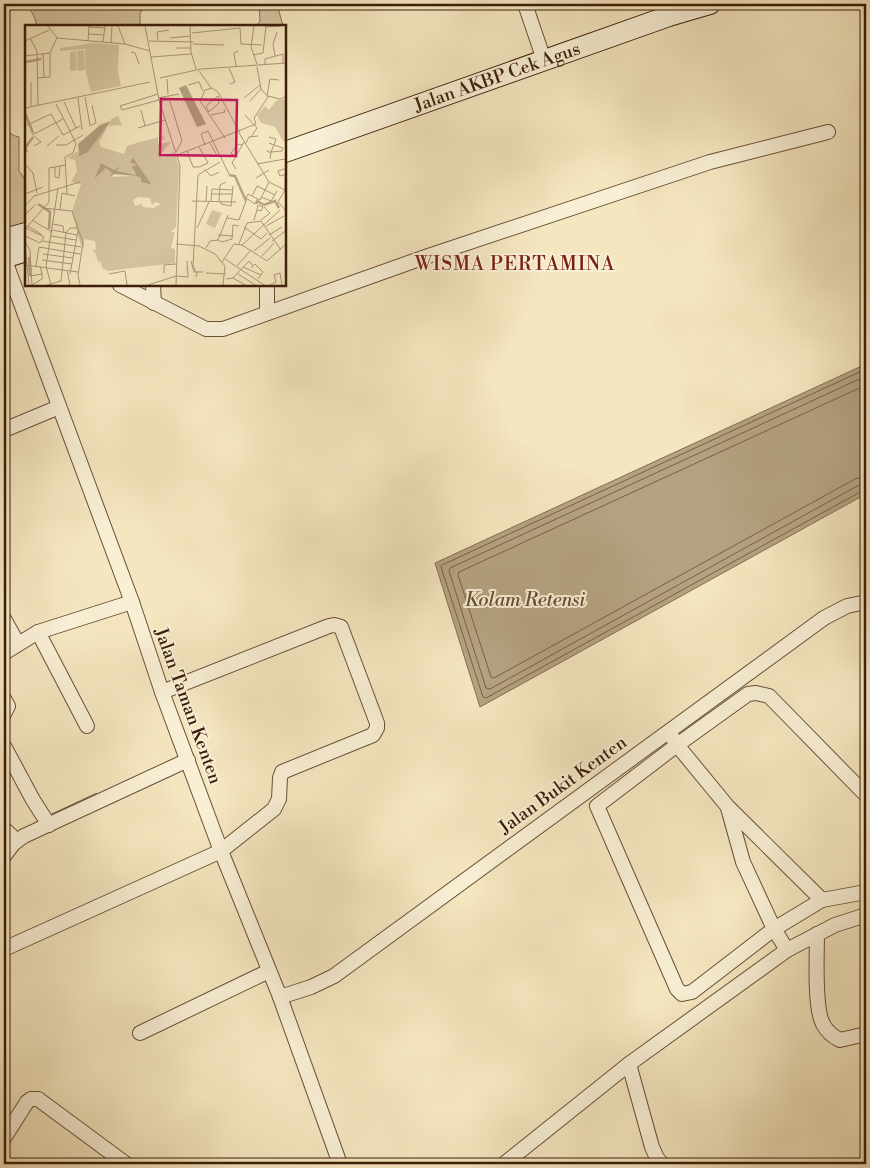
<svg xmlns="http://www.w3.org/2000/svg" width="870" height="1168" font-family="'Libre Bodoni',serif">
<rect width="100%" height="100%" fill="#f4e6bf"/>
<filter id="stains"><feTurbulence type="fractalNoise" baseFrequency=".004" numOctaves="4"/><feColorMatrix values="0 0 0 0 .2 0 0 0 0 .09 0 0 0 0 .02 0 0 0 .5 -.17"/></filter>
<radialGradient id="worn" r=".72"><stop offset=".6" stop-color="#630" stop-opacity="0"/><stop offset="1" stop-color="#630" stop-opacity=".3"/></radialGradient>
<g fill="#d5c4a0" stroke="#887055">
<path d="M21,4H147L140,13V26H37C34,15 32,9 21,4Z"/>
<path d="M259,4H277L283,26H256L260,21Z"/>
<path d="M4,123C9,131 9,135 19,137V171L26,181V232L4,247Z"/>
</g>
<path fill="#b5a281" stroke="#856d51" d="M866,364V494L480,707L435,563Z"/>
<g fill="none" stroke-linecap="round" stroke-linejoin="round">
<g stroke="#786046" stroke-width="1">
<path d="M866,369L442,565L441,567L483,697L486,698L862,491L866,490"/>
<path d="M866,376L450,568L449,571L486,688L490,689L859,485L866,484"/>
<path d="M866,385L459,572L458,575L491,677L494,678L855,479L866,476"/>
</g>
<path stroke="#856d51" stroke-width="4" d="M53,815L96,795"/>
<g stroke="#6a4f37" stroke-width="16">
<g id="minor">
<path d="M525,4L544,60"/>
<path d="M4,258L132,602L162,692L221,851L280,997L340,1164"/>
<path d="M120,285L206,329H223L428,256L710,162L828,132"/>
<path d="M153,285L154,303"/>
<path d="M267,285V313"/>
<path d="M4,430L59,407"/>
<path d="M4,619L18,644"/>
<path d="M38,632L87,726"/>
<path d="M4,653L38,632L132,602"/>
<path d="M4,699L8,706L4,714"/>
<path d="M672,737L677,745L597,806L677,989L682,994L692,992L774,929L822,900"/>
<path d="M4,746L33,800L49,825"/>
<path d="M866,795L769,696L756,693L748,694L677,745L728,807L822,900L866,892"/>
<path d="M728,808L743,862L774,929L787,950"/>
<path d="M4,829L17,841"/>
<path d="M4,856L14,843L24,836L188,760"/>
<path d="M817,934C817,954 814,1008 823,1024C827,1032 832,1036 840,1040L866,1034"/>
<path d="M4,949L221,851L274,809L279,799L280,778L282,772L373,735L377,728V723L341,627L334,625L329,626L162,692"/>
<path d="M280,997L311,987L334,976L824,618L847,606L866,602"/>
<path d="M140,1033L269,971"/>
<path d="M629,1064L652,1147L657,1158L662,1164"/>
<path d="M4,1138L27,1102L31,1099H38L126,1164"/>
<path d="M504,1164L629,1064L787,950L835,925L866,915"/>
</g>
</g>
<g stroke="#3c1d0a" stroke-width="22">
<g id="secondary">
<path id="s1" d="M285,152L669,16L710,4"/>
<path d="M4,239L26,233"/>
<path d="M4,258L26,251"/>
</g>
</g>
<use href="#minor" stroke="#f8efd5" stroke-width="14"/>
<use href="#secondary" stroke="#f8efd5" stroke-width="20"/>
</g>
<g text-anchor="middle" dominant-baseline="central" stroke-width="4" stroke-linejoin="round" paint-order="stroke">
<g font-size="18" fill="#3c1d0a" stroke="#f8efd5">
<text stroke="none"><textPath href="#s1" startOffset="225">Jalan AKBP Cek Agus</textPath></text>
<text transform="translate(188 706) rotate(70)">Jalan Taman Kenten</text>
<text transform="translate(563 785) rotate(-36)">Jalan Bukit Kenten</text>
</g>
<g font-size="19" letter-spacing="1" fill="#7a1f14" stroke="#f8efd5">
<text x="515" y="264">WISMA PERTAMINA</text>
</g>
<g font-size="19" font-style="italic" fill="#664c34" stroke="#f8efd5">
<text x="525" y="600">Kolam Retensi</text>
</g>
</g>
<g transform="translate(25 25)">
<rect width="261" height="261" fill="#f4e6bf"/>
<path d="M68,18L94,20L93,46L96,61L66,67L61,48L60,24L35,26V23ZM59,25L60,45L53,46L52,26ZM51,26L52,45L45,46V27ZM261,74V116H258L250,102L236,98L232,90L240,81L244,85L252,75ZM93,91L97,100L83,101L74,117L76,122L99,129L102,121L115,117L138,111L140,115L133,113V119L146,117L135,130L139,132L149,127L154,142L151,202L146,207H150L146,223L150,224V238L83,246L77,243L76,236L74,238L70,227H67L71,224L70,216L59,214V223L55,218L47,186L56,159L46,157L52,146L50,135L42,133L53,126L54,130L61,129L69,115L86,98V94ZM76,138L93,148L110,150L107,142H114L126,160L116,157V153L111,151L84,152L87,148L81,143L69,153ZM113,172L125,173L127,180L130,177L136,179L128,183L118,182L117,179L110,181L108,175ZM187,185L197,188L190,203L181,199Z" fill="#d5c4a0" fill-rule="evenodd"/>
<path d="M161,60L181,99L172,102L154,63ZM86,96L62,128L54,131L53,119L75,100ZM108,133L127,160L116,157V153L111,151L89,149L84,153L87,148L81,143L69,154L76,138L89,145L97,141L91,146L111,150L107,142L112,140L105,137Z" fill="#b5a281"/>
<path fill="none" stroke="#b5a281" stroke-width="2.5" d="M0,37L16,34M0,88L8,108M2,127L0,123L8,112M204,150L210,151L221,176M13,179L25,187L24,204M231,179L232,176L239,180L250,176L254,183M4,232L5,251"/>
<path fill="none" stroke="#aa9677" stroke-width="1" d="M23,1L32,13L100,19L125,26M93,1L100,19M120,1L134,75L155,141L151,260M165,1L166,27L171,44M229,1L226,22L232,39M64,2L80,3M240,2L256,1M167,8L215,3L216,19L237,20M64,9L79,10M5,13L12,26L13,81M145,13L166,11M133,15L132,7L144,5M0,16L24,5M63,16L64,1M124,16L168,17M78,17L80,1M86,18L87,1M168,19L199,20M151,23H166M106,27L110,28L114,39M18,29L19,52M228,30L238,28L241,1M0,31L25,28M250,31L248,19L252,7M126,32L166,29M240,40V34L258,29V38M211,41L209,28L213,26M204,43L210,57L205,59M174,46L186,63M12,53L25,52V28L32,13M135,53L176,44L262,38M142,54L143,69M163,60L174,57L178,66M133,69L95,81L97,85L134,75M193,71L194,78L184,87L181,81ZM242,71L245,54L254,55M243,71L255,74L262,71M60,72L65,100M53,73L57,105M133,73L154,69M219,73L235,60M145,76L157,116L151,127M225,76L236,64M39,77L51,103M31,79L45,106M6,81V57M0,83L125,57M116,85L120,101M186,90L200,87L199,84M220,90L232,103L226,112M2,100L26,89L38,110L55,101M64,101L71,98L67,80M113,103L140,95M214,108L244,157L235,175L227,171M7,110L38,94M9,111L16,117L9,121M200,113L175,76L180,65L187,63L193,67L215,108M185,118L193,132M221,118L224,112L233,111M244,118L249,120L251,114L244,112M31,120H41L58,110M180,120L176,109L183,106L204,149M22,121L34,111M242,125L243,127H246L257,126L258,123L249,120L246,127L245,134M162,126L168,142H174L183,138L174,122M152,130L231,99L229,93L243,72L236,64L232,42M211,132L206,128L213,119L217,120M0,139L8,148L12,168M232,139L260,134M30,142V152L34,153L35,141M262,143L253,146L255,151L262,149M179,144L186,151L194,147M211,144L207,138L219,117M260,149V165M231,153L244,145M244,157L260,165L253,177L262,187M0,169L18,162M42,169L40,132L48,128L51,119L45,106M187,169H208M236,172L246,176L252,166M167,176L211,177M181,176L182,161M186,176L187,164L208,165M194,176L195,160L201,157M196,176V179L206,181L208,161M230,179L221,173L223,169L227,171L232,161L250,170M0,181L9,171L55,157M18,183L47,186L58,218L53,250L55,260M35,185L37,168L50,171M0,190L11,179M202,193L214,195L221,176M7,195L27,207M229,195L231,188L232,185L233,180L238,182L236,186L232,185M236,195L245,188L239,182M28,199L38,201L39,208M3,201L17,210M241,201L259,191M219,202L236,214L242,208M172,203L184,177M0,204L24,177V143L41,140M27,205L52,210M193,210L208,211M244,210L257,202M0,211L15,218L19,212L1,203M26,211L51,215M193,215L197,217L207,214L208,200L214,201M17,216L56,222M247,216L262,205M0,217L5,225L7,260M151,219L174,221L190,229L200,241L198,260M214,219L222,198L236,196L256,225M0,220L4,260M217,220L255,185M181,223L185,216L193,215L203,190M229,226L245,213M18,229L48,233M237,231L249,218M200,234L239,260M17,235L47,239M166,236L169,247H178M197,237L209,219L217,220L242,236L262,218M0,240L53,247M11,241L14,222L55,229M212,241L226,225M218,242L236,250M226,243L230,239L238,247L233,254M42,245L45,260M139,248V240L151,239M181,248L201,249M45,249L53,206M84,249L100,246L102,260M213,249L230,260M5,251L17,249L15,241M171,252L172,248L168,241L173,150L195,137M208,253L224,236L228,241M201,254L208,253L220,260M7,260L17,254V249M22,260L36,256L41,208L45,203H53M26,260L21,241L33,163M123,260L151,251L163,252L162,236M245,260L251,257L249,250L255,248L257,260"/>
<path fill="#c2185b" fill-opacity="0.15" stroke="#c2185b" stroke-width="2.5" d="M136,74L212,75L211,131L135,130Z"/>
<rect width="261" height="261" fill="none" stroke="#3c1d0a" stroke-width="2.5"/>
</g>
<rect width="870" height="1168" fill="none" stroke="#f4e6bf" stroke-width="20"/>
<rect x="5" y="5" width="860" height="1158" fill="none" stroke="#3c1d0a" stroke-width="2.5"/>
<rect x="10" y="10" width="850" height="1148" fill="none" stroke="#3c1d0a"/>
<rect width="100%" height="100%" filter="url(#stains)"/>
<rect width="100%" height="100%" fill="url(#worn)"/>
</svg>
